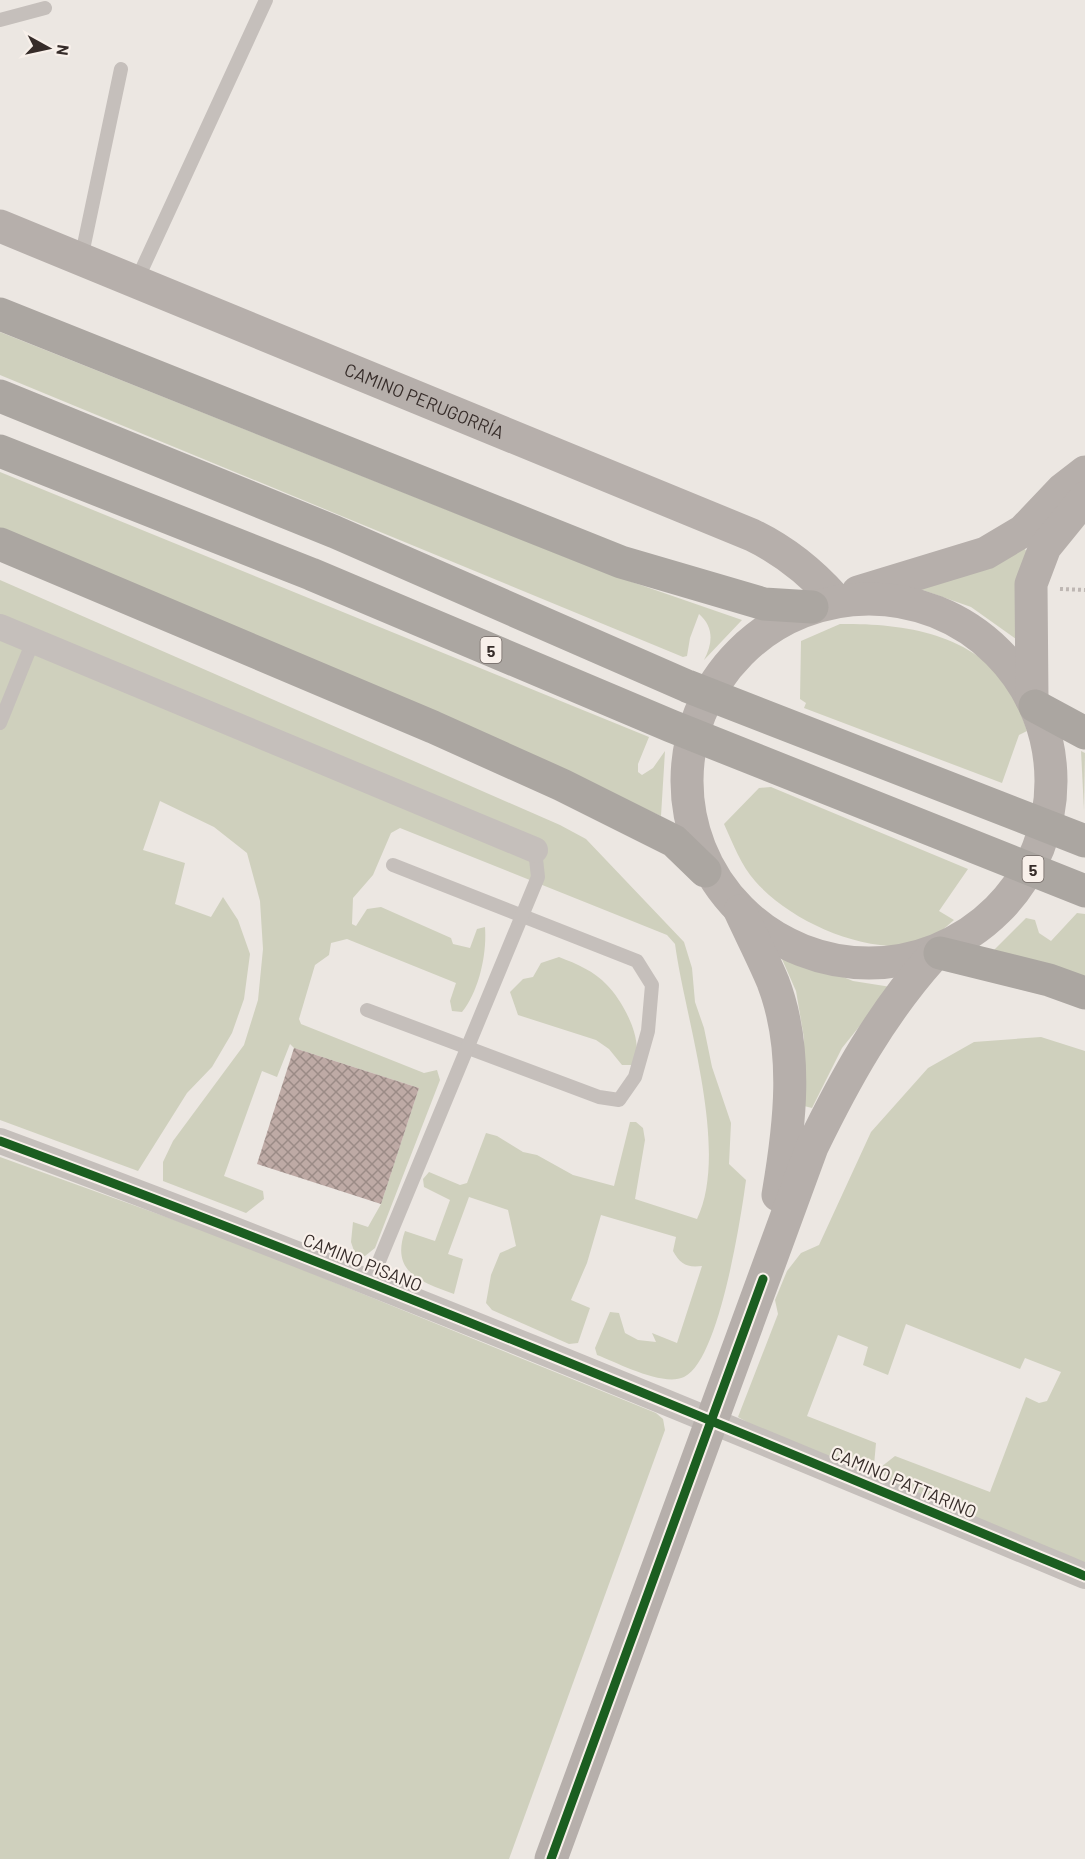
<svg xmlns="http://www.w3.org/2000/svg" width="1085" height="1859" font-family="Barlow,sans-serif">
<defs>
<pattern id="building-cross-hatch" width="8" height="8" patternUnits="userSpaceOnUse" patternTransform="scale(1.5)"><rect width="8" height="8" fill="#beaaa5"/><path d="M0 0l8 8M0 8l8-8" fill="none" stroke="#9b8b86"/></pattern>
</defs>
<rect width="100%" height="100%" fill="#ece7e2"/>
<g fill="#cfd0bd">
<path d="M0,332L606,573L742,620L704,660C713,643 714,627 699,614L690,638L687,656L683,657L0,375Z"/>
<path d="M0,472L649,737L638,764V772L642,775L653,768L665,751L661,816L0,529Z"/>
<path d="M1023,547L1029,554L1016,639L971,607L917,588Z"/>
<path d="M0,580L560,825L586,839L684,942L692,968L695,1002L704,1028L712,1067L731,1123L729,1164L746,1180C741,1218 719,1361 684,1377C663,1387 618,1363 597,1355L595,1348L610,1312L619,1313L625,1333L638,1340L656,1342L652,1333L677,1343L702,1266C687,1268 680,1264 673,1251L676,1237L601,1215L587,1263L571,1300L590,1308L578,1343L569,1344L492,1310L486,1303L491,1275L500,1253L516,1246L508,1210L469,1197L448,1254L463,1259L454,1294C422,1282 390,1273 405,1231L435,1241L450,1200L424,1187L423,1179L429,1172L460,1185L467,1183L486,1133L497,1136L523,1152L537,1155L573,1175L614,1186L630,1122H636L643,1128L645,1140L635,1199L697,1219C730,1150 685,1019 675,944L667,935L400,828L391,833L373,875L353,898L352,924L356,926L367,909L381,907L451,938L453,944L470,948L477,929L485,927C487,954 479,991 462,1012L452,1011L450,1001L456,983L347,939L331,943L329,955L315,965L299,1019L301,1024L424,1073L437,1070L440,1080L375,1248L365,1256L355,1254L351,1242L353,1222L368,1227L381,1204L419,1088L294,1048L290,1044L277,1077L262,1071L224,1176L263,1191L264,1199L246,1213L163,1181V1162L173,1141L244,1045L258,1000L263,949L260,901L247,853L214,827L160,801L143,850L185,863L175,904L211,917L223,897L238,920L250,954L244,999L232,1033L212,1067L187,1093L138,1171L0,1120Z"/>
<path d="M840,624C905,623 979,634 1014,696C1020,707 1023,720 1027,731L1019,735L1002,783L804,708L806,703L800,699L801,641Z"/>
<path d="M1081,751L1085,753L1084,810Z"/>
<path d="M771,787L968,869L939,911L954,920C945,927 932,942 921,944C866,955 791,922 755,881C741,865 733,844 724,824L759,788Z"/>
<path d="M1077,913L1085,914V980L994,950L1026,918L1035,920L1039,933L1051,941Z"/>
<path d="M778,950L853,981L891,987L842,1048L812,1108L804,1106V1038L796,991Z"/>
<path d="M559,957C577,964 594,971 607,985C623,1001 646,1043 633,1065H622L609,1049L596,1040L518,1015L510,992L523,979L533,977L541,963Z"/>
<path d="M1041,1037L1085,1051V1568L888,1486L881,1467L895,1456L990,1492L1026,1397L1039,1403L1047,1401L1061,1372L1025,1358L1020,1369L906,1324L888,1375L863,1365L868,1347L838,1335L807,1416L876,1443L874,1465L866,1473L782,1442L738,1417L778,1314L775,1300L787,1271L801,1253L819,1245L871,1132L928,1068L974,1042Z"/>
<path d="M0,1157L230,1240L656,1413L663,1419L665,1430L509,1859H0Z"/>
</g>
<path fill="url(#building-cross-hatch)" d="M294,1048L419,1088L381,1204L257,1164Z"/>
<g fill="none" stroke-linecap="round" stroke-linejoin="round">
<path stroke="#beb7b3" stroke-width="4" stroke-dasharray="3 3" stroke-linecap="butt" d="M1060,589L1085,590"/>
<g stroke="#c5bfbb" stroke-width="14">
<path d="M0,20L45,8"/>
<path d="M81,259L121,69"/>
<path d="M136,282L266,0"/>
<path d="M0,723L33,641"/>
<path d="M367,1010L599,1097L619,1100L635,1077L648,1031L652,985L637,961L393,865"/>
<path d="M370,1283L538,877L535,850"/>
</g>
<g stroke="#c5bfbb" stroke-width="26">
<path d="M0,627L535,850"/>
<path d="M0,1141C366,1276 725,1426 1085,1576"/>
</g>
<g stroke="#b6afab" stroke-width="33">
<path id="s1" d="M0,226L752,535C785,551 810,571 834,598"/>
<path d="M858,592L986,553L1023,531L1063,489L1085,472"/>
<circle cx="869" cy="781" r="182"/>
<path d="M1032,700L1031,584L1045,547L1085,498"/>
<path d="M740,911C751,935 763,958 773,982C799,1050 790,1125 778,1195"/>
<path d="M551,1859L812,1147C845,1079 881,1014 932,957"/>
</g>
<g stroke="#aba6a1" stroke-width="33">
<path d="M0,314L621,562L764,604L812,607"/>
<path d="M0,396L335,532L687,686L1085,841"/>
<path d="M0,451L311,574L671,726L1085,891"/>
<path d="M0,544L433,727L562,785L674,841L705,871"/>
<path d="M1035,706L1085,733"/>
<path d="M940,953L1049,980L1085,993"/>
</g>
<g stroke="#f8f0ea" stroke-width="13">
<g id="cycleway">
<path d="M0,1141C366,1276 725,1426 1085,1576"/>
<path d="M551,1859L763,1279"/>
</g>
</g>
<use href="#cycleway" stroke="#1b5e20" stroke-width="9"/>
</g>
<g text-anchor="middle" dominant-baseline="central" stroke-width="4.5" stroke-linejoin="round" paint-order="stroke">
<g fill="#f8f0ea" stroke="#706763" stroke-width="1.5">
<rect x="480.5" y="637" width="21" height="26" rx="4.5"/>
<rect x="1022.5" y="856" width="21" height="26" rx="4.5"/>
</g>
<g font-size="16" font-weight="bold" fill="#362c29">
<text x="491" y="650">5</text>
<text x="1033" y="869">5</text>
</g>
<g font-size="18" fill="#362c29" stroke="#f8f0ea">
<text stroke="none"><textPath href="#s1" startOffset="459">CAMINO PERUGORRÍA</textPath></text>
<text transform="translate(363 1262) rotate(22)">CAMINO PISANO</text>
<text transform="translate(904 1482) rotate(23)">CAMINO PATTARINO</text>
</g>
</g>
<g transform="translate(48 48) rotate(98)" stroke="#f8f0ea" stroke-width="4.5" paint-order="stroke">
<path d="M0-4.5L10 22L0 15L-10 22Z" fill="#362c29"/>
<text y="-9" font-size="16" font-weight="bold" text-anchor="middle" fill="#362c29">N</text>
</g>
</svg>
